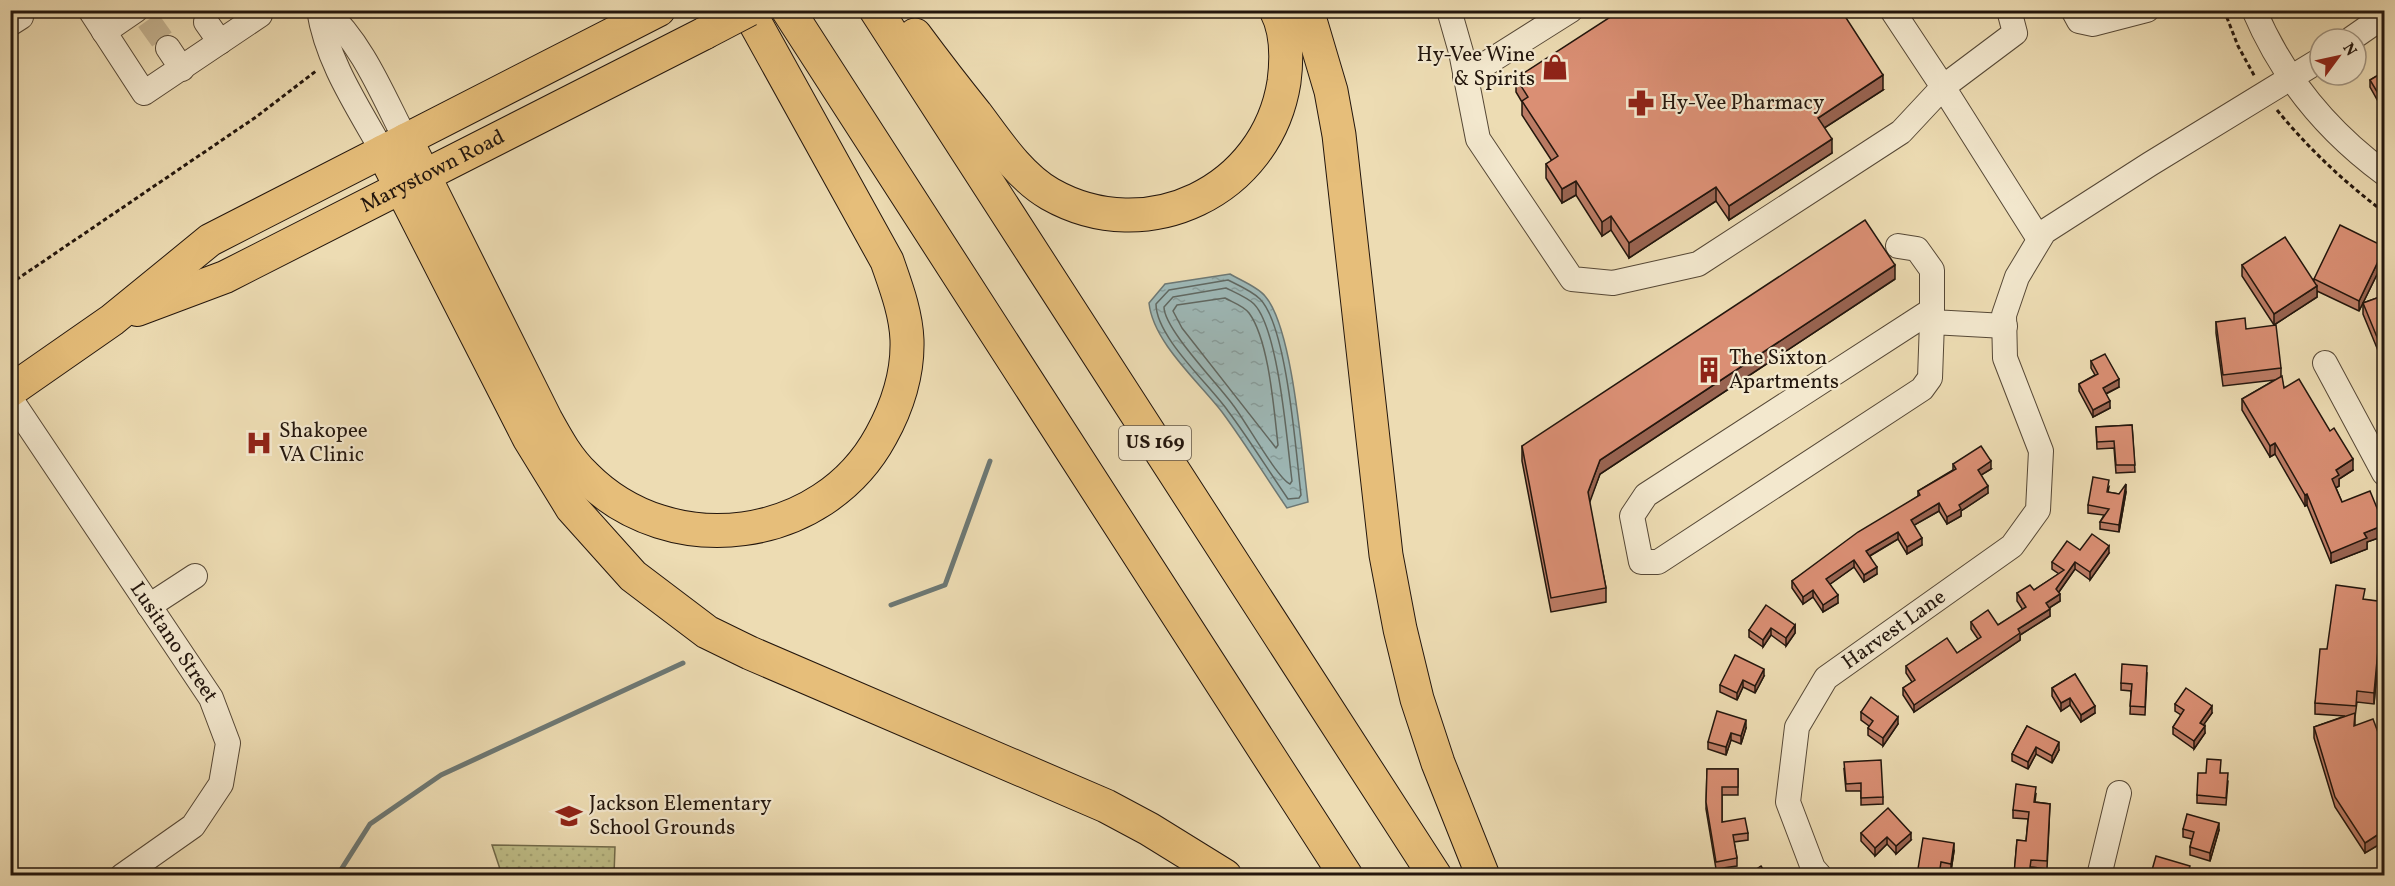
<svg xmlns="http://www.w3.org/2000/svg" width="2395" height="886" font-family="Vollkorn,serif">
<defs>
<pattern id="green-dots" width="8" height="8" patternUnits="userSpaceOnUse" patternTransform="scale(1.5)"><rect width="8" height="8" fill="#bfbe88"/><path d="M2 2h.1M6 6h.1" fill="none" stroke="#a4a374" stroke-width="1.8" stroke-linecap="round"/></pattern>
<pattern id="water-ripples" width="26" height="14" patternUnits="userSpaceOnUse" patternTransform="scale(1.5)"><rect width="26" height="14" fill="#9eb9b8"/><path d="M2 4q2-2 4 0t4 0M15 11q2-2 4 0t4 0" fill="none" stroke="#889e9d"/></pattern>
</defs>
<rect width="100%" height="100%" fill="#eddcb3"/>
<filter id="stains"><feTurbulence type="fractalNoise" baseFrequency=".00333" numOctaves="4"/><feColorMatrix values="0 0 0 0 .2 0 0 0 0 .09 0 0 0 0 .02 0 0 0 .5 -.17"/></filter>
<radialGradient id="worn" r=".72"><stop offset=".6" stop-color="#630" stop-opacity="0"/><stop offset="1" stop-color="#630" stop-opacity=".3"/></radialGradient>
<path fill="url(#green-dots)" stroke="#716a4a" stroke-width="1.5" d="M492,845L615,847L614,875H502Z"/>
<path fill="url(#water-ripples)" stroke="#6d7874" stroke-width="1.5" d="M1230,274C1240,280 1258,287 1265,296C1293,328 1302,456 1308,502L1287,508C1265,476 1245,443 1222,412C1198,381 1153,342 1149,303L1165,284Z"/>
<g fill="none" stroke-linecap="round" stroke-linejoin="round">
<g stroke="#606862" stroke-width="1.5">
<path d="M1228,280C1238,285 1252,291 1260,299C1287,326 1296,453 1301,495L1299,498L1288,499C1268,470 1249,439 1228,411C1209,384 1156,337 1156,304L1169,290Z"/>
<path d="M1226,288C1234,292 1248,298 1254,304C1279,330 1287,443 1292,481L1290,484C1277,478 1245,420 1233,405C1218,384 1164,329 1164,307L1173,297Z"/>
<path d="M1225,298C1232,302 1244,306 1249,313C1269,340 1274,410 1278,445L1276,448L1182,328L1173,311L1177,305Z"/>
</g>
<g stroke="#6d7874" stroke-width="5">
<path d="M891,605L945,585L990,461"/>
<path d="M337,876L370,824L441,775L683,663"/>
</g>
<path stroke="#c5b492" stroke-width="24" stroke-dasharray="24 12" stroke-linecap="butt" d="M148,20L168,48"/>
<g stroke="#564836" stroke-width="26">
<g id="minor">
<path d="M90,10L144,93L260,15L257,10"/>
<path d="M319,10C327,62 358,107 383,152"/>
<path d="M325,10C363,44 383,96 406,140"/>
<path d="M1449,10L1461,52L1478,139L1572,279L1613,283L1698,264L1901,132L1943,87L1892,10"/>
<path d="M2009,10L2015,33L1943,87L2039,239"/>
<path d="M2073,10L2079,21L2093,24L2147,10"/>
<path d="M2254,10C2282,76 2327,131 2384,173"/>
<path d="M206,22L220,42"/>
<path d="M10,24L21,17L17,10"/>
<path d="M104,32L136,10"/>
<path d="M2351,39L2384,16"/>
<path d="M168,48L182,69"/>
<path d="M1465,77L1571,10"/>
<path d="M1898,246L1917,249L1932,270V322"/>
<path d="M1932,310L1646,495L1632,516L1641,562H1658L1922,389L1930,378L1932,322L2005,326"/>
<path d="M2325,363L2384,473"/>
<path id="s1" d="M10,398L211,698L228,743L221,784L193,826L122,876"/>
<path d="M149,606L195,576"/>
<path id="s2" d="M1820,876L1813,868L1788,802L1797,727L1826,678L2012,546L2038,510L2041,451L2005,358L2004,315L2017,277L2044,232L2150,164L2320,60"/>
<path d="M2099,876L2119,793"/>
</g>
</g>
<g stroke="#23160d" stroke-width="34">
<g id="major">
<path id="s3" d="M137,310L225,277L705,33"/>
<path d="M10,391L112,320L210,240L659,10"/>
</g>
</g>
<g stroke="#23160d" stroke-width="35">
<g id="highway">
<path d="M788,10L1346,876"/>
<path d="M876,10L1435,876"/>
<path d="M1307,10L1331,91L1339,135L1386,555L1400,629L1417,699L1438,763L1483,876"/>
<path d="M915,35C935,62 955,88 976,114C997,142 1019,176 1050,194C1147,249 1267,191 1284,82C1287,59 1287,31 1276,10"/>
<path d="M406,140L546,420C557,440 568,460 585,476C671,563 823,543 881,436C897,407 908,374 907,340C906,313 896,287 887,261L748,10"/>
<path d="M383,152L529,438L572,508L633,576L707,632L750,653L1106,806L1149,829L1225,876"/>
</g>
</g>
<g stroke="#23160d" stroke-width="3" stroke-dasharray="4.5 3" stroke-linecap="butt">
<path d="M2224,10L2238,46L2255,77"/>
<path d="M2277,110C2308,148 2344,182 2384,212"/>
<path d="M10,284L256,117L316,71"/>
</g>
<use href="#minor" stroke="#f3e8ce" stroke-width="24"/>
<use href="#major" stroke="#e6be7a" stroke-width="32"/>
<use href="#highway" stroke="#e6be7a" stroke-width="33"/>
<g stroke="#23160d" stroke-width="34" stroke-linecap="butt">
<path id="major-bridge" d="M705,33L749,10"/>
</g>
<use href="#major-bridge" stroke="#e6be7a" stroke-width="32"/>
</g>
<g fill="#bb7b64" stroke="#23160d" stroke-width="1.5">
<path d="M2385,71L2379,103L2370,87V80Z"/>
<path d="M1516,78L1883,90L1824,128L1832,153L1729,220L1716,201L1629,258L1611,230L1602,236L1576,195L1562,203L1546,178V164L1552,161L1522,115V102L1516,92Z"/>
<path d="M2385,247V258L2359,311L2317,291V297L2274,325L2242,276V265L2314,280V279Z"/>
<path d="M1895,279L1600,474L1589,502L1606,588V602L1551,612L1522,461V446Z"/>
<path d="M2385,295V362L2379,353L2363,314V303Z"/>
<path d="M2216,322L2246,329L2281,368V376L2284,388L2353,470L2339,479V486L2336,488L2342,502L2384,536L2367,542V549L2331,563L2307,505L2305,506L2275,454L2270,457L2242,410V399L2275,380L2223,386L2216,333Z"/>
<path d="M2091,361L2119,387L2106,394L2110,408L2093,417L2079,391V384L2095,375L2091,368Z"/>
<path d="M2385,380V400L2380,393V382Z"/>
<path d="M2132,425L2135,472L2116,473L2114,448L2097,449L2096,427Z"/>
<path d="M1953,464L1991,469L1981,475L1988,493L1961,511V516L1947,524L1939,511L1914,525L1922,545L1907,554L1898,539L1870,556L1877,574L1864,582L1854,567L1830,584L1838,603L1823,612L1813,597L1803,604L1792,588V581L1918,496V491L1953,470Z"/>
<path d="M2109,487L2108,492L2119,494L2126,492L2119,532L2100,529V522L2104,515L2088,513V505Z"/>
<path d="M2080,550L2109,553L2090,580L2075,569L2059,592L2060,601L2049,608L2050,616L2020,635V640L1914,712L1903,695V688L1912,682L1906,673V666L1957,653L1978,639L1971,629V622L1998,625L2023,610L2017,601V593L2034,590L2059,574L2052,569V562Z"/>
<path d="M2365,600L2385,602V650L2379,649L2374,704L2357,702L2355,717V726L2385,751V841L2365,853L2335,807L2314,738V727L2345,716L2315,714V703L2327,649Z"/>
<path d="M1795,625V633L1786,646L1771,635L1763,647L1749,637V630Z"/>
<path d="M2147,673L2145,715L2130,714L2131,691L2121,690V683Z"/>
<path d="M2075,674L2095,713L2081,722L2070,705L2061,711L2052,696V688Z"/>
<path d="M1764,676L1755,693L1743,687L1737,700L1720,692V685Z"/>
<path d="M2175,704L2212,713L2203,725L2205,733L2194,749L2173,734V727L2181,715L2175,711Z"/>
<path d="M1861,712L1898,724L1883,746L1868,735V728L1869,726L1861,720Z"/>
<path d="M2027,726L2059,750L2052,763L2036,754L2028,769L2012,761V754Z"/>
<path d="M1746,728L1741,744L1731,740L1726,755L1708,749V742Z"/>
<path d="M1707,769H1738V795H1722V822L1748,833V840L1734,842L1737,858V866L1716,869L1706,809Z"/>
<path d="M1844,769L1883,797V804L1861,805V791H1846Z"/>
<path d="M2206,773H2220L2228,781L2226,805L2197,803V795Z"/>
<path d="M2036,794L2035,802L2050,804L2047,869L2031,867L2030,876H2014L2017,840L2026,841L2028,819L2013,818V810Z"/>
<path d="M2183,829L2219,830L2210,861L2190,855V847L2192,839L2183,837Z"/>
<path d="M1861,833L1911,840L1896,854L1887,844L1875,856L1861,841Z"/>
<path d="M1954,851L1951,871L1941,870L1940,876H1917Z"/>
<path d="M2152,870L2190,873L2189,876H2152Z"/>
</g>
<g fill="#996451" stroke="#23160d" stroke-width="1.5">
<path d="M1883,75V90L1818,132V118Z"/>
<path d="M2385,92V100L2379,103V95Z"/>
<path d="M1832,139V153L1729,220V206Z"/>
<path d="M1576,181V195L1562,203V189Z"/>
<path d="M1716,187V201L1629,258V243Z"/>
<path d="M1611,216V230L1602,236V222Z"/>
<path d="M2385,247V258L2359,311V301Z"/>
<path d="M1895,265V279L1600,474L1588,507V492L1600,460Z"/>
<path d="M2317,286V297L2274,325V314Z"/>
<path d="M2119,379V387L2103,395V388Z"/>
<path d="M2110,401V408L2093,417V410Z"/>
<path d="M2275,443V454L2270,457V446Z"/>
<path d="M2353,459V470L2339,479V486L2332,490V479L2336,470Z"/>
<path d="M1991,461V469L1978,477V470Z"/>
<path d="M2126,484V492L2119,532V525Z"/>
<path d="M1988,486V493L1961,511V516L1947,524V517L1959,505Z"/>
<path d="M2307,494V505L2305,506V495Z"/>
<path d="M1939,503V511L1911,527V520Z"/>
<path d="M2384,525V536L2367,542V549L2331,563V553L2364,533Z"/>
<path d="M1898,532V539L1866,558V551Z"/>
<path d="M1922,538V545L1907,554V547Z"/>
<path d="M2109,546V553L2090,580V572Z"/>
<path d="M1854,560V567L1826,587V579Z"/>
<path d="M2075,562V569L2056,596V589Z"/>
<path d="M1877,567V574L1864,582V575Z"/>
<path d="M1813,590V597L1803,604V597Z"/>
<path d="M2060,594V601L2046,610V603Z"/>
<path d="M1838,595V603L1823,612V605Z"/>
<path d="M2050,609V616L2020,635V640L1914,712V705L2018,629Z"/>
<path d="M1795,625V633L1786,646V638Z"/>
<path d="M1771,628V635L1763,647V640Z"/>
<path d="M2379,639V649L2374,704V693Z"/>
<path d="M1764,669V676L1755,693V686Z"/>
<path d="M1743,680V687L1737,700V693Z"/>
<path d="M2070,698V705L2061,711V703Z"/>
<path d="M2095,706V713L2081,722V715Z"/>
<path d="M2212,706V713L2200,730V723Z"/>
<path d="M1898,717V724L1883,746V738Z"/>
<path d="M1746,720V728L1741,744V736Z"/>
<path d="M2205,726V733L2194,749V741Z"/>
<path d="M1731,733V740L1726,755V747Z"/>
<path d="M2059,742V750L2052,763V756Z"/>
<path d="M2036,747V754L2028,769V762Z"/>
<path d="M2385,755V765L2380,756Z"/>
<path d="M2219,823V830L2210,861V853Z"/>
<path d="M2385,830V841L2365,853V843Z"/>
<path d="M1911,833V840L1896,854V846Z"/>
<path d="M1887,837V844L1875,856V848Z"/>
<path d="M1954,843V851L1951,871V864Z"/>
</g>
<g fill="#da8f74" stroke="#23160d" stroke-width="1.5">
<path d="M1621,10H1841L1883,75L1818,118L1832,139L1729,206L1716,187L1629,243L1611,216L1602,222L1576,181L1562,189L1546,164L1558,156L1522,101L1528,97L1516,78Z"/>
<path d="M2385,71V92L2379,95L2370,80Z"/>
<path d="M1865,220L1895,265L1600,460L1588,492L1606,588L1551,598L1522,446Z"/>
<path d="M2340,225L2385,247L2359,301L2314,279Z"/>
<path d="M2285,237L2317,286L2274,314L2242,265Z"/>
<path d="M2385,295V351L2379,342L2363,303Z"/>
<path d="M2245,318L2246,329L2276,325L2281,368L2223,375L2216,322Z"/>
<path d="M2105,354L2119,379L2103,388L2110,401L2093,410L2079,384L2098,374L2091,361Z"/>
<path d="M2282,376L2284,388L2299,379L2330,431L2334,428L2353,459L2336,470L2339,475L2332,479L2342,502L2370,491L2384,525L2364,533L2367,538L2331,553L2307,494L2305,495L2275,443L2270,446L2242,399Z"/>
<path d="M2385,380V389L2380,382Z"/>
<path d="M2132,425L2135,465H2116L2114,441L2097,442L2096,427Z"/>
<path d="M1981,446L1991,461L1978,470L1988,486L1959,505L1961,509L1947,517L1939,503L1911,520L1922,538L1907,547L1898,532L1866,551L1877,567L1864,575L1854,560L1826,579L1838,595L1823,605L1813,590L1803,597L1792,581L1858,532L1920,495L1918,491L1956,469L1953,464Z"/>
<path d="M2093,477L2109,480L2107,492L2119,494L2126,484L2119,525L2100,522L2109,509L2088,505Z"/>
<path d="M2092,534L2109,546L2090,572L2075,562L2056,589L2060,594L2046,603L2050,609L2018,629L2020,633L1914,705L1903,688L1915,680L1906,666L1947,638L1957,653L1981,637L1971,622L1988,610L1998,625L2026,607L2017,593L2030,585L2034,590L2064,570L2052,562L2067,541L2080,550Z"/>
<path d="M2336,585L2365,589L2363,599L2385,602V639H2379L2374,693L2357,691L2356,706L2315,703L2320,649H2327Z"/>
<path d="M1766,605L1795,625L1786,638L1771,628L1763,640L1749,630Z"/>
<path d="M1735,655L1764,669L1755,686L1743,680L1737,693L1720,685Z"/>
<path d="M2122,664L2147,666L2145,707L2130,706L2132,684L2121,683Z"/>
<path d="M2075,674L2095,706L2081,715L2070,698L2061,703L2052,688Z"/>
<path d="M2186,688L2212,706L2200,723L2205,726L2194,741L2173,727L2184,710L2175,704Z"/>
<path d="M1871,697L1898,717L1883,738L1868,728L1873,721L1861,712Z"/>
<path d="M1717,711L1746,720L1741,736L1731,733L1726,747L1708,742Z"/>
<path d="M2355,713L2354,726L2373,719L2385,751V755L2380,756L2385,763V830L2365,843L2335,797L2314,727Z"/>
<path d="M2027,726L2059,742L2052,756L2036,747L2028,762L2012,754Z"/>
<path d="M2207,759L2221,760L2220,773H2228L2226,798L2197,795L2198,773H2206Z"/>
<path d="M1881,760L1883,797L1861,798V783L1846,784L1844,762Z"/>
<path d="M1707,769H1738V787H1722V822L1745,818L1748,833L1733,835L1737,858L1716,862L1706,802Z"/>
<path d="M2016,784L2036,787L2034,802L2050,804L2047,861L2031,860L2029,875L2014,874L2017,840L2026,841L2029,812L2013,810Z"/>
<path d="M1888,808L1911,833L1896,846L1887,837L1875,848L1861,833Z"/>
<path d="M2187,814L2219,823L2210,853L2190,847L2194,832L2183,829Z"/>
<path d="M1923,838L1954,843L1951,864L1941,862L1939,876L1917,875Z"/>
<path d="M2156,856L2190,866L2187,876H2166V874L2152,870Z"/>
<path d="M1761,866L1767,876H1746Z"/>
</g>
<defs>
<g id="shop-bare" transform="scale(2.07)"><path d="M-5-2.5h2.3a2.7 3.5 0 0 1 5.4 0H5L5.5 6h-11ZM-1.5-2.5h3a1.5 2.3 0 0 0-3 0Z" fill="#8f2418" stroke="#f3e8ce" stroke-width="2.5" paint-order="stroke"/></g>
<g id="pharmacy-bare" transform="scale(2.07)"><path d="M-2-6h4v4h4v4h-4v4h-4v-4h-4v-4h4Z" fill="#8f2418" stroke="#f3e8ce" stroke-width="2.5" paint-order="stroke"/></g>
<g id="building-bare" transform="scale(2.07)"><path d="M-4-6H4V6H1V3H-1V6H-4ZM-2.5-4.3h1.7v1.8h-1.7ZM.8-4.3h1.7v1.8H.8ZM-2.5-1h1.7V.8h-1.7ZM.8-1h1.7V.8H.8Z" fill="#8f2418" stroke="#f3e8ce" stroke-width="2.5" paint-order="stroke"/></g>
<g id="hospital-bare" transform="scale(2.07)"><path d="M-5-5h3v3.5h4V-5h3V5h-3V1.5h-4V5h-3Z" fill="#8f2418" stroke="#f3e8ce" stroke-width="2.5" paint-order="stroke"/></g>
<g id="school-bare" transform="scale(2.07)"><path d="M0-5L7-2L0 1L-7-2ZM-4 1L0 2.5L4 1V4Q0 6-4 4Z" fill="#8f2418" stroke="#f3e8ce" stroke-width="2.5" paint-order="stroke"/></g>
</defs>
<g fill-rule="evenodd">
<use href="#shop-bare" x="1555" y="67"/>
<use href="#pharmacy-bare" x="1641" y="103"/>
<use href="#building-bare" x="1709" y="370"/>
<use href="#hospital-bare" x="259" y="443"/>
<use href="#school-bare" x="569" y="816"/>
</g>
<g text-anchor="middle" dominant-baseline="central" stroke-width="4.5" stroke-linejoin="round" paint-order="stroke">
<rect fill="#f3e8ce" stroke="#615547" stroke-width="1.5" x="1119" y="426" width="72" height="34" rx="4.5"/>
<g font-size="20" font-weight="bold" fill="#23160d">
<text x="1155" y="443">US 169</text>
</g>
<g font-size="21" fill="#23160d" stroke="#f3e8ce" text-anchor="start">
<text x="1535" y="55" text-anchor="end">Hy-Vee Wine<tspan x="1535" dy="24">&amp; Spirits</tspan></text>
<text x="1661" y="103">Hy-Vee Pharmacy</text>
<text x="1729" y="358">The Sixton<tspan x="1729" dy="24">Apartments</tspan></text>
<text x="279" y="431">Shakopee<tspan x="279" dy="24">VA Clinic</tspan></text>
<text x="589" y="804">Jackson Elementary<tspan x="589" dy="24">School Grounds</tspan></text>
</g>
<g font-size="21" fill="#23160d" stroke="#f3e8ce">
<text stroke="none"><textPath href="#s3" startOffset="327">Marystown Road</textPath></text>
<text stroke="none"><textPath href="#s2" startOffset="297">Harvest Lane</textPath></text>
<text stroke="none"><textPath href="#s1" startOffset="294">Lusitano Street</textPath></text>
</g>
</g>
<rect width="2395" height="886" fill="none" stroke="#eddcb3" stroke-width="36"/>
<rect x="12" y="12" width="2371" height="862" fill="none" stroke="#23160d" stroke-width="3"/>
<rect x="18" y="18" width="2359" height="850" fill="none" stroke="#23160d" stroke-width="1.5"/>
<g transform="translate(2338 57) rotate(57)"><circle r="28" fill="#f3e8ce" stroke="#a09481" stroke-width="1.5"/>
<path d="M0-4.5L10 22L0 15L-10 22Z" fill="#8f2418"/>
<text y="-9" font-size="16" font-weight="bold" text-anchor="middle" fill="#23160d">N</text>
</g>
<rect width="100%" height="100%" filter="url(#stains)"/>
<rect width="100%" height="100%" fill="url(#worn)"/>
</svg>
